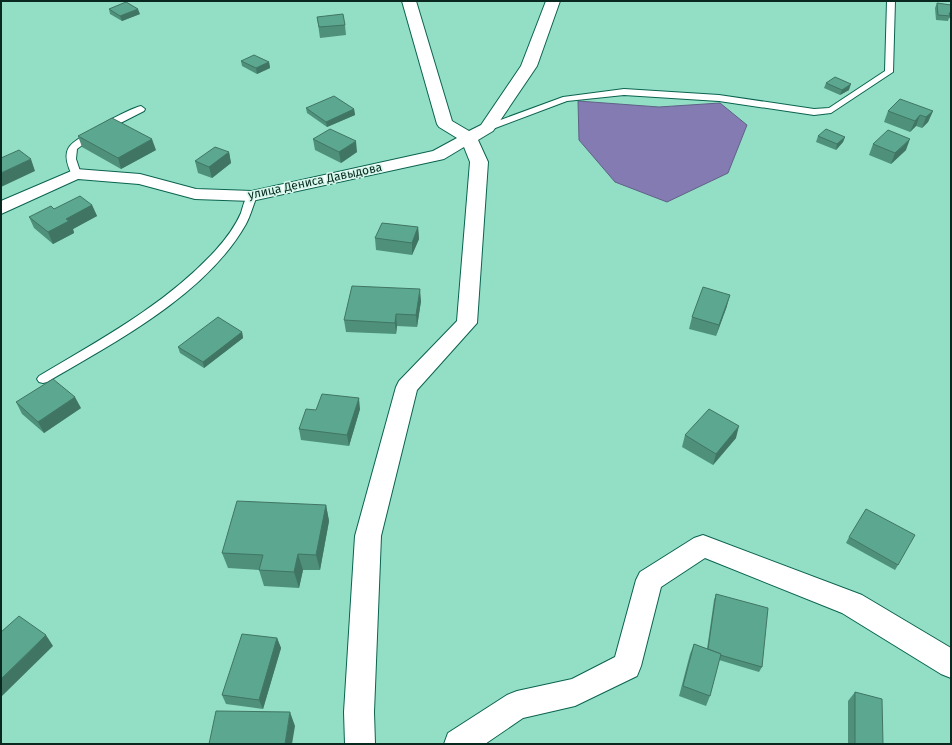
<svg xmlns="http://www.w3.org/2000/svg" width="952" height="745" font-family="'Fira Sans',sans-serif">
<rect width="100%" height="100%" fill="#93dfc6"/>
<path fill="#847bb2" stroke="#5f6286" d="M578,101L659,107L720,103L747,125L728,173L667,202L615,182L579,140Z"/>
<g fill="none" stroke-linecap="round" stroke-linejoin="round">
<g stroke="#0a634e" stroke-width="2">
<g id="service">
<path d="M887,1H895L893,72L831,113L814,115L719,101L624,95L567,101L490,130H484L483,128L484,126L563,97L624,89L719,95L814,109L829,108L885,71Z"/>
<path d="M141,106L145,109L144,111L93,137L77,149L76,159L81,174L76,177L73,176C68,168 63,154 70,146C77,137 128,109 141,106Z"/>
<path d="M252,193L257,196C253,205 251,215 246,224C206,295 115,342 47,382L43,383L39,382L37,379L39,376C101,339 165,305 215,251C225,240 235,227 241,213C243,207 245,195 252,193Z"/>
</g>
</g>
<g stroke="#0a634e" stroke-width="2">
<g id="minor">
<path d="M402,1H416L452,121L469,131L481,125L521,66L546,1H560L537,66L493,131L478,140L488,162L477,323L417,390L381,536L374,712L375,744H345L344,712L355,536L396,387L399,381L457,321L470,162L464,147L444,159L252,201L195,199L139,184L78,179L1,214V201L76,169L140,174L196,189L252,191L433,151L457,138L439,127L437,124Z"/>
<path d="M703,535L862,595L951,648V678L941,674L842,613L705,558L661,587L641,666L637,676L575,706L523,718L485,744H444L448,733L507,695L517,691L572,679L615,657L636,580L640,572L694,538Z"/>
</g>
</g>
<use href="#service" fill="#fff" fill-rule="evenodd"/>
<use href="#minor" fill="#fff" fill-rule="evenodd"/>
</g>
<g fill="#4f907b">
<path d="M937,3L951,5V19L949,18L948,21L936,20L935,8Z"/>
<path d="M109,9L140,14L122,21L110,14Z"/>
<path d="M317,17L345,25L346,35L320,38Z"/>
<path d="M241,61L269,62L270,68L257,74L242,66Z"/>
<path d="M826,83L849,90L840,95L824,88Z"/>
<path d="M306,108L354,109L355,115L327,127L307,113Z"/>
<path d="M888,111H933L928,122L922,128L916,126L910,132L884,122Z"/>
<path d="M78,136L156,150L121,169L82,147Z"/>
<path d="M818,136L845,137L843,142L836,150L816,142Z"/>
<path d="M313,139L357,152L341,163L315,150Z"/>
<path d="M873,144L906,150L891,164L869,155Z"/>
<path d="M229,152L231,163L212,178L198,173L195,161Z"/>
<path d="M92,205L97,216L73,229L74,233L53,244L34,228L29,217L54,209Z"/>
<path d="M418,227L419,239L412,255L376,250L375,238Z"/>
<path d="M421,301L417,327L397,326L396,334L346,332L344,320Z"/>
<path d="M727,306L716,336L689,329L692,317Z"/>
<path d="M242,332L243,338L204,368L180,353L178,347Z"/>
<path d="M16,402L81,408L44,433L22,414Z"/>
<path d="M360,409L349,446L301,440L299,429L316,410Z"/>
<path d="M685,435L736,438L713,465L682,447Z"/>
<path d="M326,505L329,521L320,570H303L299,588L264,586L259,570L228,568L222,553Z"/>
<path d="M849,537L898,565L895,570L846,543Z"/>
<path d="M716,594L762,667L759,672L719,660L710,696L706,706L679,696L690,654L694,644L707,649L714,600Z"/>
<path d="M277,638L281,648L263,709L226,704L222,695Z"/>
<path d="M855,692L883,744H848V701Z"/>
</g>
<g fill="#407564">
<path d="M138,9L140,14L122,21L120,16Z"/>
<path d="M269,62L270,68L257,74L256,68Z"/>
<path d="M851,84L849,90L840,95L842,90Z"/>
<path d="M354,109L355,115L327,127L326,122Z"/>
<path d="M933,111L928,122L922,128L926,117Z"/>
<path d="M920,115L916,126L910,132L915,121Z"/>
<path d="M845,137L843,142L836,150L837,144Z"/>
<path d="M152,139L156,150L121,169L118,158Z"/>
<path d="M910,139L906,150L891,164L895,153Z"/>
<path d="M356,141L357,152L341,163L339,152Z"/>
<path d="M229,152L231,163L212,178L209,167Z"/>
<path d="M31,159L35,171L1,187V173Z"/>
<path d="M92,205L97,216L73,229L74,233L53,244L48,232L66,219Z"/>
<path d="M418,227L419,239L412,255V243Z"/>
<path d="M420,289L421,301L417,327L416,315Z"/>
<path d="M730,295L727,306L716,336L719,325Z"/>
<path d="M396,314L397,326L396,334L395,323Z"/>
<path d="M242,332L243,338L204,368L203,362Z"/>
<path d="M75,397L81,408L44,433L38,422Z"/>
<path d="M359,398L360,409L349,446L347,435Z"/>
<path d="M739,426L736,438L713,465L716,454Z"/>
<path d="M326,505L329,521L320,570L316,555Z"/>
<path d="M298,554L303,570L299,588L294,572Z"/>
<path d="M46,635L53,646L1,697V679Z"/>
<path d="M277,638L281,648L263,709L259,700Z"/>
<path d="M290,712L295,726L292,744H285Z"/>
</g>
<g fill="#5ca78f" stroke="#407564">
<path d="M126,2L138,9L120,16L109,9Z"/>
<path d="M937,3L951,5V13H949L950,16L938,15Z"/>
<path d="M343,14L345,25L319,27L317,17Z"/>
<path d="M254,55L269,62L256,68L241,61Z"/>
<path d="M835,77L851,84L842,90L826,83Z"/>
<path d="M334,96L354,109L326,122L306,108Z"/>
<path d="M900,99L933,111L926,117L920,115L915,121L888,111Z"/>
<path d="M112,118L152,139L118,158L78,136Z"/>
<path d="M330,129L356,141L339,152L313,139Z"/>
<path d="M826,129L845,137L837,144L818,136Z"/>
<path d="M888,130L910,139L895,153L873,144Z"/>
<path d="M215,147L229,152L209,167L195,161Z"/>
<path d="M19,150L31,159L1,173V158Z"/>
<path d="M80,196L92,205L66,219L69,221L48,232L29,217L51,206L54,209Z"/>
<path d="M382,223L418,227L412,243L375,238Z"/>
<path d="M352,286L420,289L416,315L396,314L395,323L344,320Z"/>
<path d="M703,287L730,295L719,325L692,317Z"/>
<path d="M218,317L242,332L203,362L178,347Z"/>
<path d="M53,379L75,397L38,422L16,402Z"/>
<path d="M322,394L359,398L347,435L299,429L306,409L316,410Z"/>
<path d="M709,409L739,426L716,454L685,435Z"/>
<path d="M237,501L326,505L316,555L298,554L294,572L259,570L263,555L222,553Z"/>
<path d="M866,509L915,535L898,565L849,537Z"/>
<path d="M716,594L768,608L762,667L720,655L721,654L708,649Z"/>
<path d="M19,616L46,635L1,679V632Z"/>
<path d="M242,634L277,638L259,700L222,695Z"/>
<path d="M694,644L721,654L710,696L683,686Z"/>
<path d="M855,692L882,699L883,744H855Z"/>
<path d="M216,711L290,712L285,744H209Z"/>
</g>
<g text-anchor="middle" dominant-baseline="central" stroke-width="3" stroke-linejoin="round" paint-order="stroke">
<g font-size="12" fill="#092920" stroke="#d3f7ea">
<text transform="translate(315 181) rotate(-12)">улица Дениса Давыдова</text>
</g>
</g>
<rect width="952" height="745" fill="none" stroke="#092920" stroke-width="4"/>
</svg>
